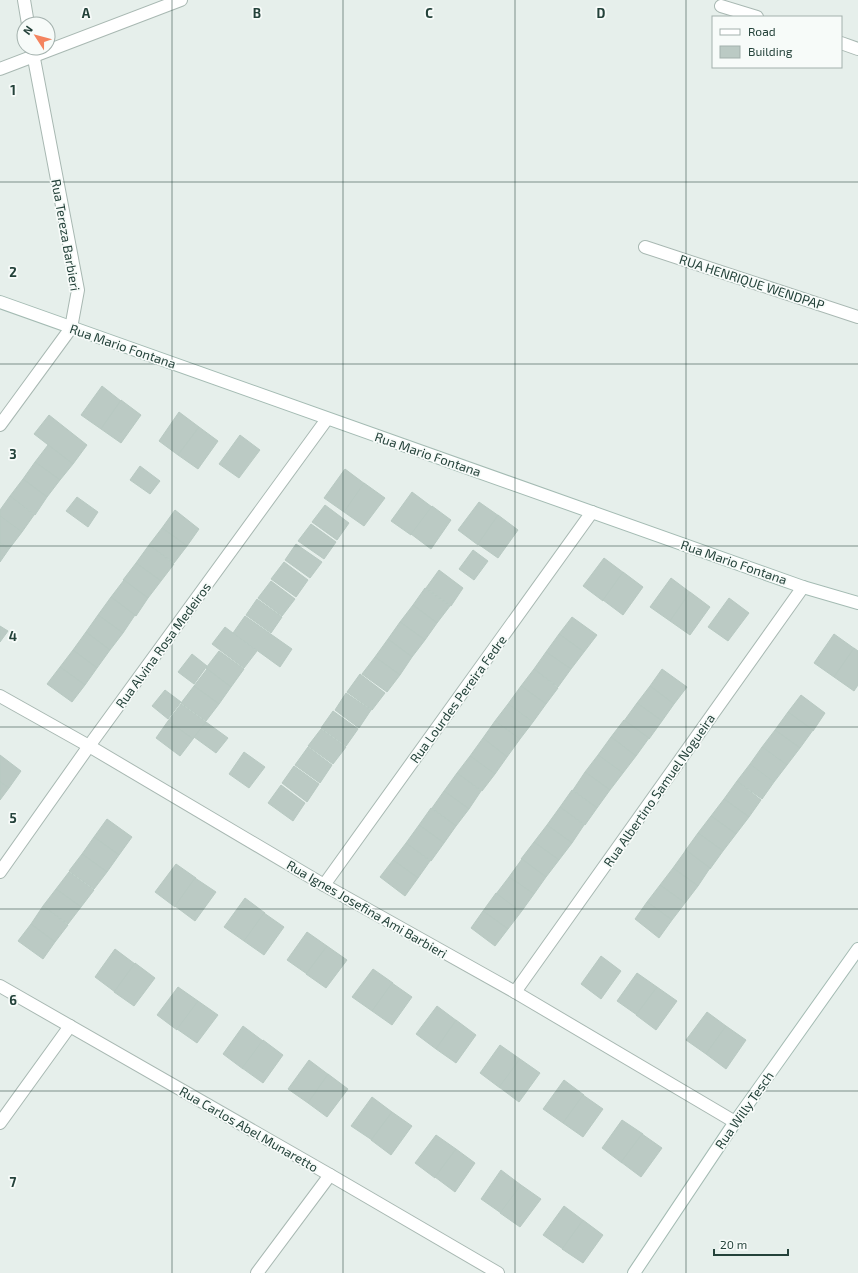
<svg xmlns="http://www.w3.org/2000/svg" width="858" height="1273" font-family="'Exo 2',sans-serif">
<rect width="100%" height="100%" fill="#e6efeb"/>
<g fill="#bbcac4" stroke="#b8c9c2">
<path d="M102,386L121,401L101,429L81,415Z"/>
<path d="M121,400L141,415L121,443L101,429Z"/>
<path d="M179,412L199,427L178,455L159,441Z"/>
<path d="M49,415L87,445L73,464L34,434Z"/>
<path d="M199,427L218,441L198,469L178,455Z"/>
<path d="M240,435L260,450L239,478L219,464Z"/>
<path d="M48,445L73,464L60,480L35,462Z"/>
<path d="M35,462L60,480L47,497L23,479Z"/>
<path d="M140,466L160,481L150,494L130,480Z"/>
<path d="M345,469L365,484L344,512L324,498Z"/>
<path d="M23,479L47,497L35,515L10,496Z"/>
<path d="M364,483L385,498L364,526L344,512Z"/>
<path d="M412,492L432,507L411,535L391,521Z"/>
<path d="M10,496L34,515L22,532L0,516V510Z"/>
<path d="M77,497L98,512L88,527L66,511Z"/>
<path d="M479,502L499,516L478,545L458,530Z"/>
<path d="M325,505L349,523L337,540L312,522Z"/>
<path d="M432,506L451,520L431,549L411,534Z"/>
<path d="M175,510L199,529L187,546L162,528Z"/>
<path d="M498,515L518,530L498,558L478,544Z"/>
<path d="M0,516L22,532L9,549L0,543Z"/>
<path d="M311,524L336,542L324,559L298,541Z"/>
<path d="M162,528L187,546L174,563L149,545Z"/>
<path d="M0,543L9,549L0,562Z"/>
<path d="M296,544L322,562L310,578L285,560Z"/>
<path d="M149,545L174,564L161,581L136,563Z"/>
<path d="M473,550L488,561L474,580L459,569Z"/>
<path d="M604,558L624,573L603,601L583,586Z"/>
<path d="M284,562L308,580L296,597L271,579Z"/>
<path d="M136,563L161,581L148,598L123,580Z"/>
<path d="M439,570L463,588L451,606L426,588Z"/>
<path d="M623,572L643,587L623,615L603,600Z"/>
<path d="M671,578L691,593L670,621L650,607Z"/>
<path d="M124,580L148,598L136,616L111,597Z"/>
<path d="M271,581L295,599L282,616L258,598Z"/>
<path d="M425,588L450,606L437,623L413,605Z"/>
<path d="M690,592L710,607L690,635L670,621Z"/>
<path d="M111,597L135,615L123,633L98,615Z"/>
<path d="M729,598L749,613L728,641L708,627Z"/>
<path d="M257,599L282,617L271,633L246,615Z"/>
<path d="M413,605L437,623L425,640L400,622Z"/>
<path d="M98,615L123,633L110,650L86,632Z"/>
<path d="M245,616L292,649L280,667L233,633Z"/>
<path d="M572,617L597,635L584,652L559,634Z"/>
<path d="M400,622L425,640L412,657L388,639Z"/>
<path d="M0,626L8,631L0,642Z"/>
<path d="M225,627L257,651L244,668L212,644Z"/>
<path d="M86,632L110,650L97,668L73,650Z"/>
<path d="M559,634L584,652L571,669L546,652Z"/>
<path d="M834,634L855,649L834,677L814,663Z"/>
<path d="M388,639L412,657L400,675L375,657Z"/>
<path d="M854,648L858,651V685L854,691L834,677Z"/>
<path d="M73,650L97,668L85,685L60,667Z"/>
<path d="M219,651L244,669L231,687L206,668Z"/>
<path d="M546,652L571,669L558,687L534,669Z"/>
<path d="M192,654L207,666L194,684L178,672Z"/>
<path d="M375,657L400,675L387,692L362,674Z"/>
<path d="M60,667L85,685L72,702L47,684Z"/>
<path d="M207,669L231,687L219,704L194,686Z"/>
<path d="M534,669L558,688L546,704L521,686Z"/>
<path d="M662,669L687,687L674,704L650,686Z"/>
<path d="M360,674L385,693L372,710L347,692Z"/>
<path d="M194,686L219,704L206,721L181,703Z"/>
<path d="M521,686L546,704L533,722L508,704Z"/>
<path d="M650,686L674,704L662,721L637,703Z"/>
<path d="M165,690L181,702L168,719L152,706Z"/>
<path d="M346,693L371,710L359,728L335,710Z"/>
<path d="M801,695L825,713L813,731L788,712Z"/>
<path d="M637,703L662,721L649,739L624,721Z"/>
<path d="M181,704L206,722L193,739L168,721Z"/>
<path d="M508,704L533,722L520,739L495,721Z"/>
<path d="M333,711L358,729L346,746L321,728Z"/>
<path d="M788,712L813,730L800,748L775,730Z"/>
<path d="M624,720L649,738L636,756L611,737Z"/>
<path d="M168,721L193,739L180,756L156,738Z"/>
<path d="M495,721L520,739L507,757L483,738Z"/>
<path d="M206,722L228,738L216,753L194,737Z"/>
<path d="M321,729L346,747L333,764L308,746Z"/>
<path d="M775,730L800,748L787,765L762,747Z"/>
<path d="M611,737L636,756L623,773L598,755Z"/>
<path d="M483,738L507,757L495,774L470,756Z"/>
<path d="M308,747L332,765L320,783L295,765Z"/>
<path d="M762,747L787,765L774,782L750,764Z"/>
<path d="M244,752L265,767L249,788L229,774Z"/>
<path d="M0,755L21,771L9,788L0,782Z"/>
<path d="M598,755L623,773L610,790L585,772Z"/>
<path d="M470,756L495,774L482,791L457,773Z"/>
<path d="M750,764L774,782L762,799L737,781Z"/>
<path d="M294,766L319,784L307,802L282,783Z"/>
<path d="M585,772L610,790L597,808L573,790Z"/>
<path d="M457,773L481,791L469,809L444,791Z"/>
<path d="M737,781L761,800L749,817L724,799Z"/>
<path d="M0,782L9,788L0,800Z"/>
<path d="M281,785L305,803L293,821L268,803Z"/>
<path d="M572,790L597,808L585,825L560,807Z"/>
<path d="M444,791L469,809L456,826L432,808Z"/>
<path d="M724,799L749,817L736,834L711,816Z"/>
<path d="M560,807L584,825L572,843L547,825Z"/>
<path d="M431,808L456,826L444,843L419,825Z"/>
<path d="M711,816L736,834L723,851L698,833Z"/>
<path d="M107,819L132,837L119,855L94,837Z"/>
<path d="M419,825L444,843L431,861L406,843Z"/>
<path d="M547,825L572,843L559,860L534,842Z"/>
<path d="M698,833L723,851L710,869L685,851Z"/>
<path d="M94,837L119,855L107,872L82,854Z"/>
<path d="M534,842L559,860L546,877L521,859Z"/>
<path d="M406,843L430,861L418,878L393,860Z"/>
<path d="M686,850L710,868L698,886L673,868Z"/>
<path d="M82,854L107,872L94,889L69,871Z"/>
<path d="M522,859L546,877L534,894L509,877Z"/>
<path d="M393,860L418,878L405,896L380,877Z"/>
<path d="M176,864L196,878L175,907L155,892Z"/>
<path d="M673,868L698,886L685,903L660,885Z"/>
<path d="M69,872L94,890L81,907L56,889Z"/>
<path d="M509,877L534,894L521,912L496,894Z"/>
<path d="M195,878L216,892L195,921L175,906Z"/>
<path d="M660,885L685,903L672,920L647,902Z"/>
<path d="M56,889L81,907L68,924L43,906Z"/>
<path d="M496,893L521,912L508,929L483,911Z"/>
<path d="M245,898L265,913L244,941L224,927Z"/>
<path d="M647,902L672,920L659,938L635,919Z"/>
<path d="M43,906L68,925L55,942L31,924Z"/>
<path d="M483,911L508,929L495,946L471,928Z"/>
<path d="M264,913L284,927L264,955L244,941Z"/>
<path d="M31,924L55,942L43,959L18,941Z"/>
<path d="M307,932L327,946L307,974L287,960Z"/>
<path d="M327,946L347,960L326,988L306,974Z"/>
<path d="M115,949L135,964L115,992L95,977Z"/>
<path d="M601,956L621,971L601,999L581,984Z"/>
<path d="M135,963L155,978L134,1006L114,992Z"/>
<path d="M373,969L393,983L372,1011L352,997Z"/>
<path d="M637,973L657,987L637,1015L617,1001Z"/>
<path d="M392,983L412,997L392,1025L372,1011Z"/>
<path d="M178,987L198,1001L177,1030L157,1015Z"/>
<path d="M657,987L677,1001L656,1030L636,1015Z"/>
<path d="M198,1001L218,1015L197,1043L177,1029Z"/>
<path d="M437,1006L457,1021L436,1049L416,1034Z"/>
<path d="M707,1012L726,1026L706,1054L686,1040Z"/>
<path d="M456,1020L476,1035L456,1063L436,1049Z"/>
<path d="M243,1026L263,1041L243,1069L223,1054Z"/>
<path d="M726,1026L746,1040L726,1069L706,1054Z"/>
<path d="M263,1040L283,1055L263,1083L242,1068Z"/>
<path d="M500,1045L520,1059L500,1088L480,1073Z"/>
<path d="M520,1059L540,1073L519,1102L499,1087Z"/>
<path d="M309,1060L329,1075L308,1103L288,1089Z"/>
<path d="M328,1074L348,1089L327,1117L308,1103Z"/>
<path d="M564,1080L584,1095L563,1123L543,1109Z"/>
<path d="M583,1095L603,1109L583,1137L563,1123Z"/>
<path d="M372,1097L392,1112L372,1140L351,1126Z"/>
<path d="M392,1112L412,1126L391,1155L371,1140Z"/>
<path d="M622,1120L643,1134L622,1163L602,1148Z"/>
<path d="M642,1134L662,1148L641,1177L621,1162Z"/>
<path d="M436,1135L456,1149L435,1178L415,1163Z"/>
<path d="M456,1149L475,1163L455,1192L435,1177Z"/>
<path d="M501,1170L521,1185L501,1213L481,1199Z"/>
<path d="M521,1185L541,1199L520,1227L500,1213Z"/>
<path d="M564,1206L584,1221L563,1249L543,1235Z"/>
<path d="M583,1220L603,1235L583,1263L562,1249Z"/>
</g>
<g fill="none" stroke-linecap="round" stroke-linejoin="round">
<g stroke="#a8b8b2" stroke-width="14">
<g id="street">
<path d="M24,0L28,24"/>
<path d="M721,6L757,17"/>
<path d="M841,43L858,49"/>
<path d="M0,69L181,0"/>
<path d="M645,247L858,317"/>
<path d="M0,425L71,328L78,290L32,48"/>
<path d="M0,696L89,746L324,885L515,992L735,1122"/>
<path d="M0,872L89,746L327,419"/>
<path d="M324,885L592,512"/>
<path d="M0,986L330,1175L498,1273"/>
<path d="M515,992L803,587"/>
<path d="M0,1123L70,1026"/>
<path d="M257,1273L330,1175"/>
</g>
</g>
<g stroke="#a4bbb3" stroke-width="14">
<g id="secondary">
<path d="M0,302L803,587L858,603"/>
<path d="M634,1273L735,1122L858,949"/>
</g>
</g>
<use href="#street" stroke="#fff" stroke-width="12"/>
<use href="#secondary" stroke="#fff" stroke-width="12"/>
</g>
<path fill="none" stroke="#24423a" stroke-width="1" stroke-opacity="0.55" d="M172,0V1273M343,0V1273M515,0V1273M686,0V1273M0,182H858M0,364H858M0,546H858M0,727H858M0,909H858M0,1091H858"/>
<g text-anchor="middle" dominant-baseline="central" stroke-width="3.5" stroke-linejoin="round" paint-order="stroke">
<g font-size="13" fill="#24423a" stroke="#f7fbf9">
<text transform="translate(66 235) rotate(80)">Rua Tereza Barbieri</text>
<text transform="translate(752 282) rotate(18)">RUA HENRIQUE WENDPAP</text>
<text transform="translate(123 346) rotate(19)">Rua Mario Fontana</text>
<text transform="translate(428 454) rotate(19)">Rua Mario Fontana</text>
<text transform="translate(734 562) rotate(19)">Rua Mario Fontana</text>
<text transform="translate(163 645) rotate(-54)">Rua Alvina Rosa Medeiros</text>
<text transform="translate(458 699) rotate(-54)">Rua Lourdes Pereira Fedre</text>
<text transform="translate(659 790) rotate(-55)">Rua Albertino Samuel Nogueira</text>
<text transform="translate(367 909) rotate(30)">Rua Ignes Josefina Ami Barbieri</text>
<text transform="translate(744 1110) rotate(-55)">Rua Willy Tesch</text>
<text transform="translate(249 1129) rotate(30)">Rua Carlos Abel Munaretto</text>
</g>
</g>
<g font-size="13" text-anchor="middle" font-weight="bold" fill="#24423a" stroke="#f7fbf9" stroke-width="3.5" stroke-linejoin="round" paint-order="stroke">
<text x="86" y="18">A</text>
<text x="257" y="18">B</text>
<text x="429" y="18">C</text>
<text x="601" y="18">D</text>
<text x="13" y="95">1</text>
<text x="13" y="277">2</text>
<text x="13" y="459">3</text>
<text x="13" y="641">4</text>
<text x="13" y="823">5</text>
<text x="13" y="1005">6</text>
<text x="13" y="1187">7</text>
</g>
<rect x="712" y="16" width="130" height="52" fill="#f7fbf9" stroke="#a3b1ad"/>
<rect x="720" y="29" width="20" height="6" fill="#ffffff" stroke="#a3b1ad"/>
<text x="748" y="36" font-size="12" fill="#24423a">Road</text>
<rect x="720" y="46" width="20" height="12" fill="#bbcac4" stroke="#a3b1ad"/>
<text x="748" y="56" font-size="12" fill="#24423a">Building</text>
<g transform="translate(36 36) rotate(306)"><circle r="19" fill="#f7fbf9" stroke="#a3b1ad"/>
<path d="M0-3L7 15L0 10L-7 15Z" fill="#f4845f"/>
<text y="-6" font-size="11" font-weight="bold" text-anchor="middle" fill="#24423a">N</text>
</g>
<path d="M714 1249v6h74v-6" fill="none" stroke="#24423a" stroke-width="2"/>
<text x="720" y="1249" font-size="12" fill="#24423a" stroke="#f7fbf9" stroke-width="3" paint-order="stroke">20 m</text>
</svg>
